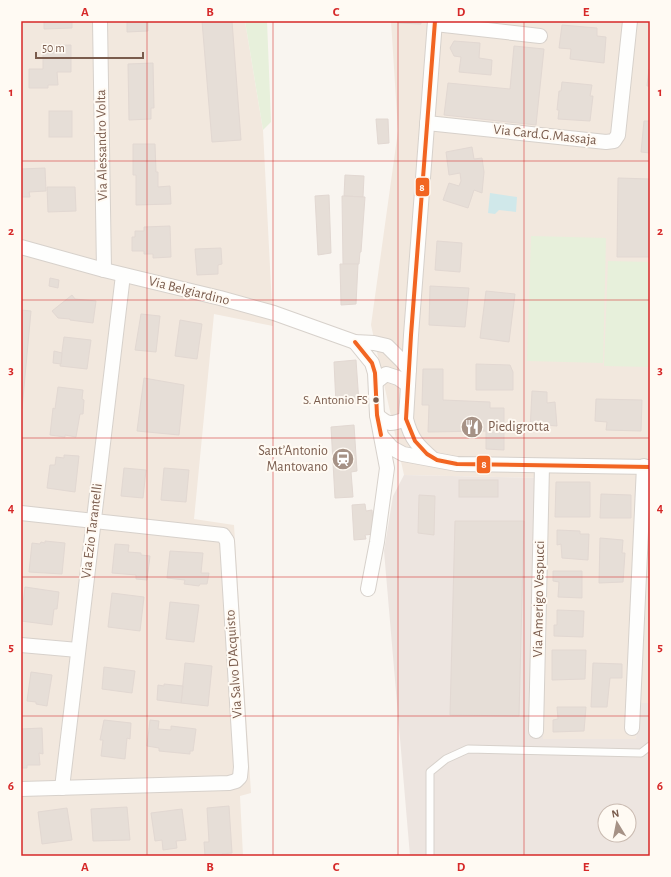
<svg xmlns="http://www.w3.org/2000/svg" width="671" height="877" font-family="'Alegreya Sans',sans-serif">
<rect width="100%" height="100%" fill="#f9f5f0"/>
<g fill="#f2e8de">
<path d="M21,21H245L263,130L273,326L214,314L194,519L234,525L251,793L240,796L243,856H21Z"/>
<path d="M391,21H650V703L638,704L636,739H543L546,478L404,475L371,325L398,131Z"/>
</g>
<path fill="#ede5e0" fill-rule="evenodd" d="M404,475L546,478L543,739H636L638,703H650V856H410L384,551L393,496ZM605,811H629V835H605Z"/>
<g fill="#e7f0db">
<path d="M245,21H267L271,122L263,130Z"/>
<path d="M531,236L606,238L603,363L527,361Z"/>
<path d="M608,261L650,262V367L604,366Z"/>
</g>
<path fill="#d0e8ea" d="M490,193L517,197L516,212L499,210L495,214L488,213Z"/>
<g fill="#e6ded7" stroke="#e2d8d2">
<path d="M44,21H72V28L44,29Z"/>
<path d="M127,21H148V31L127,32Z"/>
<path d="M202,21H232L241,140L212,142Z"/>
<path d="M398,21H421V24L398,23Z"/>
<path d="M562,25L597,28V36L606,37L604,63L570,59L571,49L559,48Z"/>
<path d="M454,41L480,43L479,58L492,60L491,75L459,72L461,57L454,56L450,48Z"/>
<path d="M71,45V72H57L58,85H48V88H29V69H43V46Z"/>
<path d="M514,46L544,49L536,125L444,115L448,83L510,89Z"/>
<path d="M153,63L154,108H151V119L129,120L128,64Z"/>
<path d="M649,69H650V86H647Z"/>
<path d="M562,82L592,85L590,96H593L590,121L558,119L559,110H557L559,91H561Z"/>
<rect x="49" y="111" width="23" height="26"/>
<path d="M376,119H388L389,143L378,144Z"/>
<path d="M644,121H650V153L641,152Z"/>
<path d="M133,144H155L156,172H158V187L170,186L171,204L136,205V175H133Z"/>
<path d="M472,147L474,159L482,158L484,172L482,193L474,190L468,208L443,200L449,183L459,186L461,181L460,173L449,175L446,152Z"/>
<path d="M45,168L46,191L29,192L30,197H21V169Z"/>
<path d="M345,175L364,176L363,197L344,196Z"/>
<path d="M618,178L650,179V257H617Z"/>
<path d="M47,187H75L76,211L48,212Z"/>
<path d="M329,195L331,253L318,255L315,196Z"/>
<path d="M342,196L365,197L361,252H360L359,264H343Z"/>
<path d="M170,226L171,257L153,258V254H144V251H132V237H135V231H144V227Z"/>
<path d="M437,241L462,243L460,272L435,270Z"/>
<path d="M221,248L222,264L218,265V274L197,275L195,249Z"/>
<path d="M340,264H358L356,304L341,305Z"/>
<path d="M50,278L59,280L58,288L49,286Z"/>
<path d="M430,286L469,288L465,327L429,325Z"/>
<path d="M486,291L515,294L509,342L480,338Z"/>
<path d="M72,295L75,299L96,301L93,323L70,320V319L58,318L52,311Z"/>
<path d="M21,310L31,311L22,409H21Z"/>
<path d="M141,314L160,316L156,352L135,350Z"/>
<path d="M180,320L202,324L197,359L175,356Z"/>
<path d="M64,337L91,340L87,369L60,366Z"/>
<path d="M54,351L62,353L61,364L53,363Z"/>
<path d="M356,360L359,403L336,405L334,362Z"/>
<path d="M476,364L510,365L513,372V390H476Z"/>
<path d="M423,369H443V400L490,402V408H504V450L486,449V431L428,432L429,405H422Z"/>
<path d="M144,378L184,385L179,435L137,431Z"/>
<path d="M58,387L83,390L82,399L84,400L83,414H80L76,437L65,435V437L50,435L53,408L55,409Z"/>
<path d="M532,391L547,392V403L555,402L557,426L545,425L544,431H530Z"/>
<path d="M596,399L642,400L641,431L606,430L607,422L595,421Z"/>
<path d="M354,425L357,471L351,472L353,497L335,498L331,427Z"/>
<path d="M64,455L79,456L75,492L47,488L50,465H55L56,457L64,458Z"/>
<path d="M124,468L146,470L143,498L121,496Z"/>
<path d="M164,468L189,470L186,502L161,500Z"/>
<rect x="459" y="480" width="39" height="17"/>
<path d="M556,482H590V517H555Z"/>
<path d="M601,494L631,495V518H600Z"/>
<path d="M419,495L435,496L434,535L418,533Z"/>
<path d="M365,504L366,511L372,510L374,534L365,535L366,539L354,540L352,505Z"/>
<path d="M455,521H524L519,716L450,715Z"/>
<path d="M557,530L580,531V534H589L588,560L562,558L561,544L557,545Z"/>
<path d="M600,538L623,540L622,553H625L623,582L599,583Z"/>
<path d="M45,541L65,543L62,574L29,572L32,543L40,544L41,542L45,543Z"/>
<path d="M115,544L129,545L128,552L141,553V555L150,556L147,580L136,579V575L112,573Z"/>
<path d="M170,551L203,553L201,573H209L207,584H200L199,586L184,584L185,580L167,578Z"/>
<path d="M553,571H582V598L558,597L559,582L553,581Z"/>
<path d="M25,587L59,592L57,609H54L52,625L21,621Z"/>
<path d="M112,593L144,597L140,631L108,627Z"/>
<path d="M170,602L199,605L194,642L166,639Z"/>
<path d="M557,610L584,611L583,637L554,636V625H557Z"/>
<path d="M552,650H586L585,679L552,680Z"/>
<path d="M185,663L212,666L208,706L181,703Z"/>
<path d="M593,663L622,664V678H610L607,707H591Z"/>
<path d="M104,667L135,671L132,693L102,689Z"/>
<path d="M31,672L52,675L47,706L36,704V702L27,701Z"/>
<path d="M164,684L183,686L181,703L157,700L158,685L164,686Z"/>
<path d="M557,707H586L584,731L553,732V720L558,719Z"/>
<path d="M104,720L131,723L130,739L127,738L125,759L101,756L103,740H100Z"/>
<path d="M150,720L159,721L158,729L171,730V726L196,729L193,751H190V754L159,751V748L147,746Z"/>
<path d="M42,728L43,754L39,753L40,765H27V768H21V729Z"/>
<path d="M229,806L232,853L222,854V856H205L204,842H209L207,808Z"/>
<path d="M127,807L130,840L93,841L91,809Z"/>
<path d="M67,808L72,840L42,844L38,812Z"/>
<path d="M182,809L186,840L176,841L177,848L163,850L162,840L155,841L151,813Z"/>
</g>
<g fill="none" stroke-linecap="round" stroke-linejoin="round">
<g stroke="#d7d1cb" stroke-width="9">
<path id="service" d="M430,856V772L446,759L468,749L641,753L650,746"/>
</g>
<g stroke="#d7d1cb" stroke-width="16">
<g id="minor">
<path d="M100,21L104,270"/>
<path d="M435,24L540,36"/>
<path d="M427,123L606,142L614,141L618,135L630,21"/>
<path d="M21,247L104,270L220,298L274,313L355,342L374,343L387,346L402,361L409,370"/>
<path d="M355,342L372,363L375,373L377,415L387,468L377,542L368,589"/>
<path d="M376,382L386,374L398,378L408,385"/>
<path d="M377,415C388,426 392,424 406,419"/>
<path d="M382,437L392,448L403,454L457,464L650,467"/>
<path d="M433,459C418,446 411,439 406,419L411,335L435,21"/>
<path d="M21,513L223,535L227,541L241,767L240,777L236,781L229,783L21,789"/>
<path d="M21,645L78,650"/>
<path d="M632,728L644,466"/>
<path d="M536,731L542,466"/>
<path d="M62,788L123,275"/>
</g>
</g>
<use href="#service" stroke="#fefefd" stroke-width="7"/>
<use href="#minor" stroke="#fefefd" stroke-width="14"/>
<g stroke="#fffaf3" stroke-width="7">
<g id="bus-1">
<path d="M435,21L411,335L406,419L415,441L427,454L437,460L457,464L650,467"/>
<path d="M355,342L372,363L375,373L377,415L381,435"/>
</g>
</g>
<use href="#bus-1" stroke="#f26522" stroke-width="4"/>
</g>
<path fill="none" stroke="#d62828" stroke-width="1" stroke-opacity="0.55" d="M147,21V856M273,21V856M398,21V856M524,21V856M21,161H650M21,300H650M21,438H650M21,577H650M21,716H650"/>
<defs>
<g id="restaurant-disc" transform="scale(1.15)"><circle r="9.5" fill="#a69286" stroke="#fffaf3"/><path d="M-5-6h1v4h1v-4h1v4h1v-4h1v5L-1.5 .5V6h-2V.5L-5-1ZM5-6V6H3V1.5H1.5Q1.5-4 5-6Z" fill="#fff"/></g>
<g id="station-disc" transform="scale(1.15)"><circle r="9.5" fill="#a69286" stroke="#fffaf3"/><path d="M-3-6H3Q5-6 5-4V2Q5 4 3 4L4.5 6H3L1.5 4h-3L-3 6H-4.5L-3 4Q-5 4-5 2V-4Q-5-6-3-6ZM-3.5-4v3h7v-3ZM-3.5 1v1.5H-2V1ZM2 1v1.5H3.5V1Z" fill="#fff"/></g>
</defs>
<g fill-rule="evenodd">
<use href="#restaurant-disc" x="472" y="427"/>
<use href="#station-disc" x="343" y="459"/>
</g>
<circle fill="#7a5c4d" stroke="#fffaf3" stroke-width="1.5" cx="376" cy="400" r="3.5"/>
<g text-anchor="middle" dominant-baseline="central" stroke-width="4" stroke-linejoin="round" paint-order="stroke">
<g font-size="13" fill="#7a5c4d" stroke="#fffaf3" text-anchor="end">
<text x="368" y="400">S. Antonio FS</text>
</g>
<g font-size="14" fill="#7a5c4d" stroke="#fffaf3">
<text transform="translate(545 135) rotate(6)">Via Card.G.Massaja</text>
<text transform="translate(102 145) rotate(-91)">Via Alessandro Volta</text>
<text transform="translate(189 291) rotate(14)">Via Belgiardino</text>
<text transform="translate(92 531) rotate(-83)">Via Ezio Tarantelli</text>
<text transform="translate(539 599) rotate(-89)">Via Amerigo Vespucci</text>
<text transform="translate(234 664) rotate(-94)">Via Salvo D'Acquisto</text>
</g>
<g font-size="14" fill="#7a5c4d" stroke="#fffaf3" text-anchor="start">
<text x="488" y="427">Piedigrotta</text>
<text x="328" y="451" text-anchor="end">Sant’Antonio<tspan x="328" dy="16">Mantovano</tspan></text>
</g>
</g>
<g stroke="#fffaf3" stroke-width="1.5">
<rect x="415" y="177" width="15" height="20" rx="4" fill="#f26522"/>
<rect x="476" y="455" width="15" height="19" rx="4" fill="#f26522"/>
</g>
<g font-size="11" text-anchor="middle" font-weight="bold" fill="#fff">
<text x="422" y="191">8</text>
<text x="484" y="468">8</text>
</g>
<rect width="671" height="877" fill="none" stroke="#fffaf3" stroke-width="44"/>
<g transform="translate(617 823) rotate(350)"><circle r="19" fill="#fffaf3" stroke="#cabbb1"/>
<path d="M0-3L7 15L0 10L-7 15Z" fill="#a69286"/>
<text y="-6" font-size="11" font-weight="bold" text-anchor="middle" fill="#7a5c4d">N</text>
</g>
<path d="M36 52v6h107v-6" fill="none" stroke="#7a5c4d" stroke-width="2"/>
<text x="42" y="52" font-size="12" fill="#7a5c4d" stroke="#fffaf3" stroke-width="3" paint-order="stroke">50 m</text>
<rect x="22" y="22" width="627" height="833" fill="none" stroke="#d62828" stroke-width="1.5"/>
<g font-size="13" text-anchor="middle" font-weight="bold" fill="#d62828">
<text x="85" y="16">A</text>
<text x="210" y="16">B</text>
<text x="336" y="16">C</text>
<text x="461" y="16">D</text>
<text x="586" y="16">E</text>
<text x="11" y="96">1</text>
<text x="660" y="96">1</text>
<text x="11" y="235">2</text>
<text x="660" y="235">2</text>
<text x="11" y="374">3</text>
<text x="660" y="374">3</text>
<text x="11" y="512">4</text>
<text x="660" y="512">4</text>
<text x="11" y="651">5</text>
<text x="660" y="651">5</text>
<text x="11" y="790">6</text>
<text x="660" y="790">6</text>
<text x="85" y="871">A</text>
<text x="210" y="871">B</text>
<text x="336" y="871">C</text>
<text x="461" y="871">D</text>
<text x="586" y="871">E</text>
</g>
</svg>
